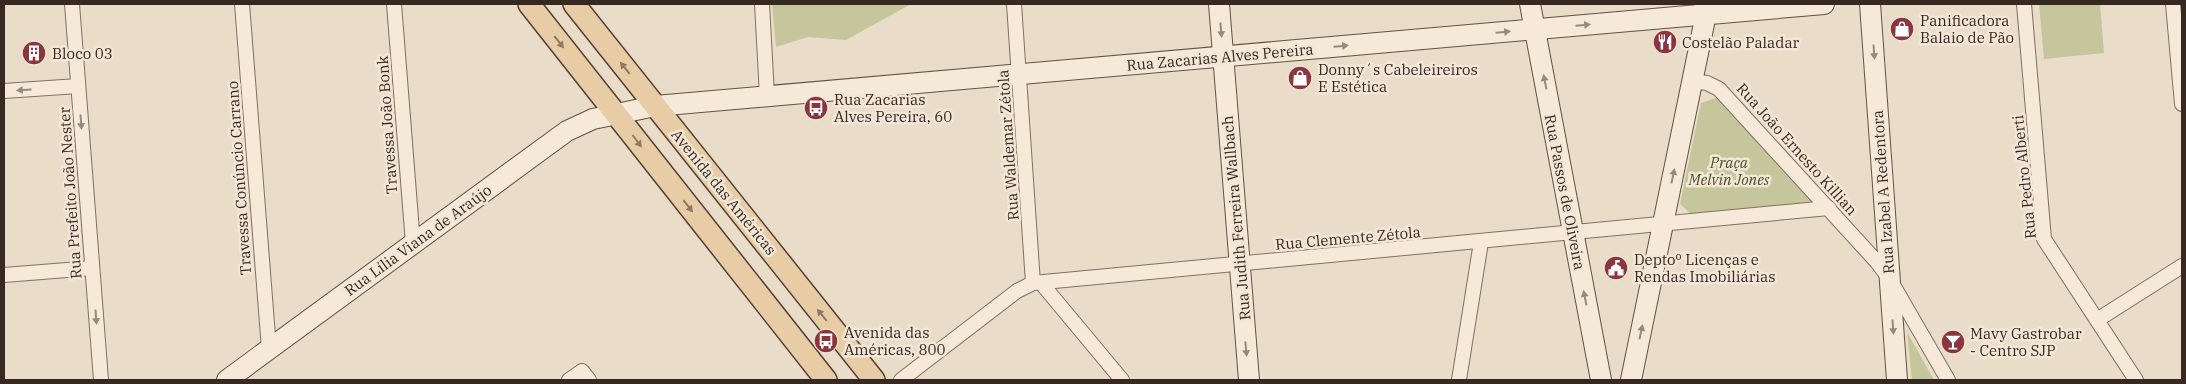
<svg xmlns="http://www.w3.org/2000/svg" width="2186" height="384" font-family="'IBM Plex Serif',serif">
<rect width="100%" height="100%" fill="#e9dcc8"/>
<g fill="#c6c69d">
<path d="M772,4H911L846,40L808,37L776,47Z"/>
<path d="M2039,4H2100L2104,53L2044,59Z"/>
<path d="M1719,97L1816,202L1694,217L1680,204L1701,103Z"/>
<path d="M1907,332L1934,380H1912Z"/>
</g>
<g fill="none" stroke-linecap="round" stroke-linejoin="round">
<g stroke="#836f5f" stroke-width="16">
<g id="street">
<path d="M72,4L101,380"/>
<path d="M242,4L269,349"/>
<path d="M394,4L413,244"/>
<path d="M762,4L767,96"/>
<path d="M1014,4L1033,283"/>
<path d="M2024,4L2044,239L2136,380"/>
<path d="M2173,4L2182,104"/>
<path d="M1692,81L1707,83L1719,89L1877,262L1889,278L1948,380"/>
<path d="M4,91L78,86"/>
<path d="M4,275L92,268"/>
<path d="M1042,284L1122,380"/>
<path d="M2097,320L2182,266"/>
<path d="M569,380L582,371L589,380"/>
<path d="M901,380L1017,291L1033,283L1829,208"/>
<path d="M1459,380L1481,242"/>
</g>
</g>
<g stroke="#655042" stroke-width="22">
<g id="secondary">
<path d="M1219,4L1249,380"/>
<path d="M1530,4L1601,380"/>
<path d="M1870,4L1897,380"/>
<path d="M227,380L567,131L593,119L655,106L1824,4"/>
<path d="M1631,380L1706,14L1705,4"/>
</g>
</g>
<g stroke="#523e33" stroke-width="24">
<g id="primary">
<path d="M529,4L826,380"/>
<path d="M574,4L874,380"/>
</g>
</g>
<use href="#street" stroke="#f5eada" stroke-width="14"/>
<use href="#secondary" stroke="#f5eada" stroke-width="20"/>
<use href="#primary" stroke="#e8cca5" stroke-width="21"/>
</g>
<defs><path id="oneway-solid" d="M-6-.8H1V-3.2L6.5 0L1 3.2V.8H-6Z" transform="scale(1.25)"/></defs>
<g fill="#958a7e">
<use href="#oneway-solid" transform="translate(1583 25) rotate(-5)"/>
<use href="#oneway-solid" transform="translate(1221 30) rotate(85)"/>
<use href="#oneway-solid" transform="translate(1503 32) rotate(-5)"/>
<use href="#oneway-solid" transform="translate(1341 46) rotate(-5)"/>
<use href="#oneway-solid" transform="translate(1874 52) rotate(86)"/>
<use href="#oneway-solid" transform="translate(1545 82) rotate(-101)"/>
<use href="#oneway-solid" transform="translate(24 90) rotate(176)"/>
<use href="#oneway-solid" transform="translate(81 122) rotate(86)"/>
<use href="#oneway-solid" transform="translate(1673 176) rotate(-78)"/>
<use href="#oneway-solid" transform="translate(1585 298) rotate(-101)"/>
<use href="#oneway-solid" transform="translate(96 317) rotate(86)"/>
<use href="#oneway-solid" transform="translate(1893 327) rotate(86)"/>
<use href="#oneway-solid" transform="translate(1641 332) rotate(-78)"/>
<use href="#oneway-solid" transform="translate(1246 349) rotate(85)"/>
</g>
<g fill="#8e7a63">
<use href="#oneway-solid" transform="translate(559 42) rotate(52)"/>
<use href="#oneway-solid" transform="translate(625 68) rotate(-129)"/>
<use href="#oneway-solid" transform="translate(637 141) rotate(53)"/>
<use href="#oneway-solid" transform="translate(688 206) rotate(52)"/>
<use href="#oneway-solid" transform="translate(822 315) rotate(-129)"/>
</g>
<defs>
<g id="shop-disc" transform="scale(1.25)"><circle r="9.5" fill="#8b363f" stroke="#f2e7d7"/><path d="M-5-2.5h2.3a2.7 3.5 0 0 1 5.4 0H5L5.5 6h-11ZM-1.5-2.5h3a1.5 2.3 0 0 0-3 0Z" fill="#fff"/></g>
<g id="restaurant-disc" transform="scale(1.25)"><circle r="9.5" fill="#8b363f" stroke="#f2e7d7"/><path d="M-5-6h1v4h1v-4h1v4h1v-4h1v5L-1.5 .5V6h-2V.5L-5-1ZM5-6V6H3V1.5H1.5Q1.5-4 5-6Z" fill="#fff"/></g>
<g id="building-disc" transform="scale(1.25)"><circle r="9.5" fill="#8b363f" stroke="#f2e7d7"/><path d="M-4-6H4V6H1V3H-1V6H-4ZM-2.5-4.3h1.7v1.8h-1.7ZM.8-4.3h1.7v1.8H.8ZM-2.5-1h1.7V.8h-1.7ZM.8-1h1.7V.8H.8Z" fill="#fff"/></g>
<g id="bus-disc" transform="scale(1.25)"><circle r="9.5" fill="#8b363f" stroke="#f2e7d7"/><path d="M-5-6H5V4H4V6H2V4H-2V6H-4V4H-5ZM-3.5-4V0h7V-4ZM-3.5 1.2v1.5H-2V1.2ZM2 1.2v1.5H3.5V1.2Z" fill="#fff"/></g>
<g id="civic-disc" transform="scale(1.25)"><circle r="9.5" fill="#8b363f" stroke="#f2e7d7"/><path d="M-.6-6.5H3V-4.5H.6V-3L4-1V1h2V6H-6V1h2V-1L-.6-3ZM-1.2 2.5V6h2.4V2.5Z" fill="#fff"/></g>
<g id="bar-disc" transform="scale(1.25)"><circle r="9.5" fill="#8b363f" stroke="#f2e7d7"/><path d="M-6-5H6L.8 .8V4.5H3.5V6h-7V4.5H-.8V.8Z" fill="#fff"/></g>
</defs>
<g fill-rule="evenodd">
<use href="#shop-disc" x="1902" y="29"/>
<use href="#restaurant-disc" x="1665" y="42"/>
<use href="#building-disc" x="34" y="53"/>
<use href="#shop-disc" x="1300" y="78"/>
<use href="#bus-disc" x="816" y="108"/>
<use href="#civic-disc" x="1616" y="268"/>
<use href="#bus-disc" x="826" y="341"/>
<use href="#bar-disc" x="1953" y="342"/>
</g>
<g text-anchor="middle" dominant-baseline="central" stroke-width="5" stroke-linejoin="round" paint-order="stroke">
<g font-size="15" fill="#352921" stroke="#f2e7d7" text-anchor="start">
<text x="1920" y="20">Panificadora<tspan x="1920" dy="17">Balaio de Pão</tspan></text>
<text x="1682" y="42">Costelão Paladar</text>
<text x="52" y="53">Bloco 03</text>
<text x="1318" y="69">Donny´s Cabeleireiros<tspan x="1318" dy="17">E Estética</tspan></text>
<text x="834" y="99">Rua Zacarias<tspan x="834" dy="17">Alves Pereira, 60</tspan></text>
<text x="1634" y="259">Deptoº Licenças e<tspan x="1634" dy="17">Rendas Imobiliárias</tspan></text>
<text x="844" y="332">Avenida das<tspan x="844" dy="17">Américas, 800</tspan></text>
<text x="1970" y="333">Mavy Gastrobar<tspan x="1970" dy="17">- Centro SJP</tspan></text>
</g>
<g font-size="15" fill="#352921" stroke="#f2e7d7">
<text transform="translate(1220 57) rotate(-5)">Rua Zacarias Alves Pereira</text>
<text transform="translate(387 125) rotate(-94)">Travessa João Bonk</text>
<text transform="translate(1008 145) rotate(-94)">Rua Waldemar Zétola</text>
<text transform="translate(1797 149) rotate(48)">Rua João Ernesto Killian</text>
<text transform="translate(2024 177) rotate(-96)">Rua Pedro Alberti</text>
<text transform="translate(239 178) rotate(-94)">Travessa Conúncio Carrano</text>
<text transform="translate(724 192) rotate(51)">Avenida das Américas</text>
<text transform="translate(1565 192) rotate(79)">Rua Passos de Oliveira</text>
<text transform="translate(1883 192) rotate(-94)">Rua Izabel A Redentora</text>
<text transform="translate(70 193) rotate(-94)">Rua Prefeito João Nester</text>
<text transform="translate(1236 218) rotate(-95)">Rua Judith Ferreira Wallbach</text>
<text transform="translate(1348 238) rotate(-5)">Rua Clemente Zétola</text>
<text transform="translate(418 240) rotate(-36)">Rua Lília Viana de Araújo</text>
</g>
<g font-size="15" font-style="italic" fill="#4a4f2a" stroke="#f2e7d7">
<text x="1729" y="162">Praça<tspan x="1729" dy="17">Melvin Jones</tspan></text>
</g>
</g>
<rect width="2186" height="384" fill="none" stroke="#352921" stroke-width="10"/>
</svg>
